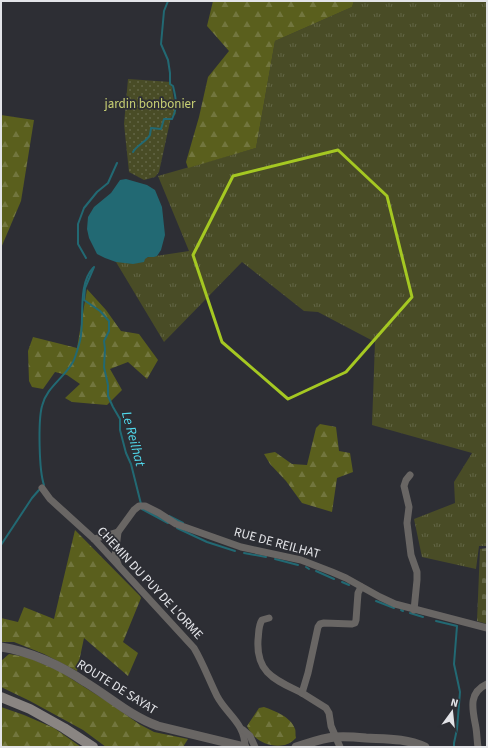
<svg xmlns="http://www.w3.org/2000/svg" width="488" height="748" font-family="'Source Sans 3',sans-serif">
<defs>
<pattern id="grass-tufts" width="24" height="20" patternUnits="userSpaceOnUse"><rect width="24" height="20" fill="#494c26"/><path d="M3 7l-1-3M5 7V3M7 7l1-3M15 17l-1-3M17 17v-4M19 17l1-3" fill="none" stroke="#636646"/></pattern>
<pattern id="forest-firs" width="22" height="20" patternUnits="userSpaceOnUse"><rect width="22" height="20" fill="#5a5f1d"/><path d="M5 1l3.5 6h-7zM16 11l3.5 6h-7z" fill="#72763e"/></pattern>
<pattern id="cemetery-stones" width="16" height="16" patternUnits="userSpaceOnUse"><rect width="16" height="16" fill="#494c26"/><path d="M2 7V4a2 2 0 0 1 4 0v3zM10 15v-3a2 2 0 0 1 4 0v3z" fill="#636646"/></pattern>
<pattern id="garden-dots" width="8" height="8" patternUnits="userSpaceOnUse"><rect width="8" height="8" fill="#494c26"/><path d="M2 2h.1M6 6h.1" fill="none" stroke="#636646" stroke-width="1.8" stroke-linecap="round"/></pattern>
</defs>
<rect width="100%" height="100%" fill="#2d2e34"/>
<path fill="url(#grass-tufts)" d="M354,1H487V546H479L476,569L422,557L414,519L455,503L454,482L472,453L372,425L375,342L318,312L304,311L242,262L164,342L116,262L189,251L158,176L256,148L275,41L352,7Z"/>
<g fill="url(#forest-firs)">
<path d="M213,1H354L352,7L275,41L256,148L188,168L186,162L199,117L208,77L229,51L207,26Z"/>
<path d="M1,115L34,120L21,201L1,248Z"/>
<path d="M87,289L106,310L121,331L139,334L158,360L147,379L128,362L110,369L122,390L107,405L72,402L65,398L80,384L67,375L55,372L43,389L32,387L29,381L28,351L33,337L77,348Z"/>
<path d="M320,424L336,427L339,451L350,453L353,472L337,478L332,512L302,503L286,481L270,464L264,454L275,452L292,464L307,465L316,428Z"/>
<path d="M75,530L140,596L141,598L123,642L138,653L128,676L84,638L77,671L44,654L14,642H1V618L18,622L24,607L54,619Z"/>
<path d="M9,654L27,657L59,671L108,702L139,724L154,732L188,739L183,747H106L83,730L30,701L1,687V661Z"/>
<path d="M1,707L24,715L54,728L81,747H1Z"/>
<path d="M264,707C275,711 291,717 295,729C296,731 295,735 296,738C292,742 290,743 285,745C269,748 254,741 247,726L259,708Z"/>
</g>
<path fill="url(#cemetery-stones)" d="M487,548V624L477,621L480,549Z"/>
<path fill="url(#garden-dots)" d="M128,79L171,82L176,114L171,117L159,172L155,177L144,180L129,172L124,124Z"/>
<path fill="#226973" d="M126,179L147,185L155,190L162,207L165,235L161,250L157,256L154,257H148L145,259L144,262L133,264L116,262L105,258L97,254L89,238L87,229L88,217L94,207L111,193L120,180Z"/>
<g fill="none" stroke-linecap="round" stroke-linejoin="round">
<g stroke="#226973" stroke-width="2">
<path d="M133,152C137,145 146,142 150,135C150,134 151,129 151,128L161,129L164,119H172C178,107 176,98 173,86L170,84V73L168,60L161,44L164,11L168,1"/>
<path d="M86,258L78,244V224L84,208L97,192L108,183L117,163"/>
<path d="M94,267L85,288L84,300L100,311L109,321V331L104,341L105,349L104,367L108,385V396L113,407L120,419V430L126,453L131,464L141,504"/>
<path d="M44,485C39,471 38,421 42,406C46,388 64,378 73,362C76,356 78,348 80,341C85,320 77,285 93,268"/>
<path d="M142,509L168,523"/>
<path d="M169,516L183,523"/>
<path d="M177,528L207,542L235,551"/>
<path d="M1,545L32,498L39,490"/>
<path d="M244,553L266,557"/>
<path d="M275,559L298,565"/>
<path d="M306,567L309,569"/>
<path d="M316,571L334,579"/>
<path d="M342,582L349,585"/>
<path d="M376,601L394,608"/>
<path d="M401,610L403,611"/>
<path d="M410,613L423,617"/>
<path d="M436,621L457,626L454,664L460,692L457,729L454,743V747"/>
</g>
<g stroke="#696664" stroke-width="7">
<path d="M410,475L406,480L404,486L409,507L407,523L411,555L417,572V580L414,610"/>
<path d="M42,488L50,499L94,539L194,648C203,663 209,680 217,696C227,715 245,723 245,747"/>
<path d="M94,539L118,532L134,510L139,506H145L159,513L176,524L241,547L301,560L332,572L346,578L380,597L395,604L487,628"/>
<path d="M118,564L115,556L118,532"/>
<path d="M269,618L262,620C258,626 259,633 258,640C256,674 276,680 302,693"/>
<path d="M243,730L250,736L255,747"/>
<path d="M340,747L331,726L329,713L326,708L302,693L308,673L318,627L320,624L324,623L352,624L355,623L356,620L358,593L361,587"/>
<path d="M478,747C477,741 477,734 476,728C473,711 467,693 487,684"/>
</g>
<g stroke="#696664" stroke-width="9">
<path d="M1,647C29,651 62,666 85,682C110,697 130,716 158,726L245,747"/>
<path d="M296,747C309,743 322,738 335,737C345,736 356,737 366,738C386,739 406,738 425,747"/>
</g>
<path stroke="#8a8582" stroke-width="10" d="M1,697L30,709L64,728L93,747"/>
</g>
<path fill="none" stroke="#a5c822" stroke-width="3" stroke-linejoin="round" d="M338,150L387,196L412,297L346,372L288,399L222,342L193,255L233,176Z"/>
<g text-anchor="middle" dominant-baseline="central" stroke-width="3.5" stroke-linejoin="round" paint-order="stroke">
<g font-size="13" fill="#c9d174" stroke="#2d2e34">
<text x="150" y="104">jardin bonbonier</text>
</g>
<g font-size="13" fill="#e3e4e8" stroke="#2d2e34">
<text transform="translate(277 543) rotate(15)">RUE DE REILHAT</text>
<text transform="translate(150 583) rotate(47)">CHEMIN DU PUY DE L'ORME</text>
<text transform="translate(117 687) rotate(32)">ROUTE DE SAYAT</text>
</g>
<g font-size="14" font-style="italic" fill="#51d9ec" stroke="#2d2e34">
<text transform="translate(133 439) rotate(75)">Le Reilhat</text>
</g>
</g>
<rect width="488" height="748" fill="none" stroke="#e3e4e8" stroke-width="4"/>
<g transform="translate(452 712) rotate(15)" stroke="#2d2e34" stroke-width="3" paint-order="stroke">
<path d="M0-3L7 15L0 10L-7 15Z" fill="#e3e4e8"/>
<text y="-6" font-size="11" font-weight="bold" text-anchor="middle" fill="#e3e4e8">N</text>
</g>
</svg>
